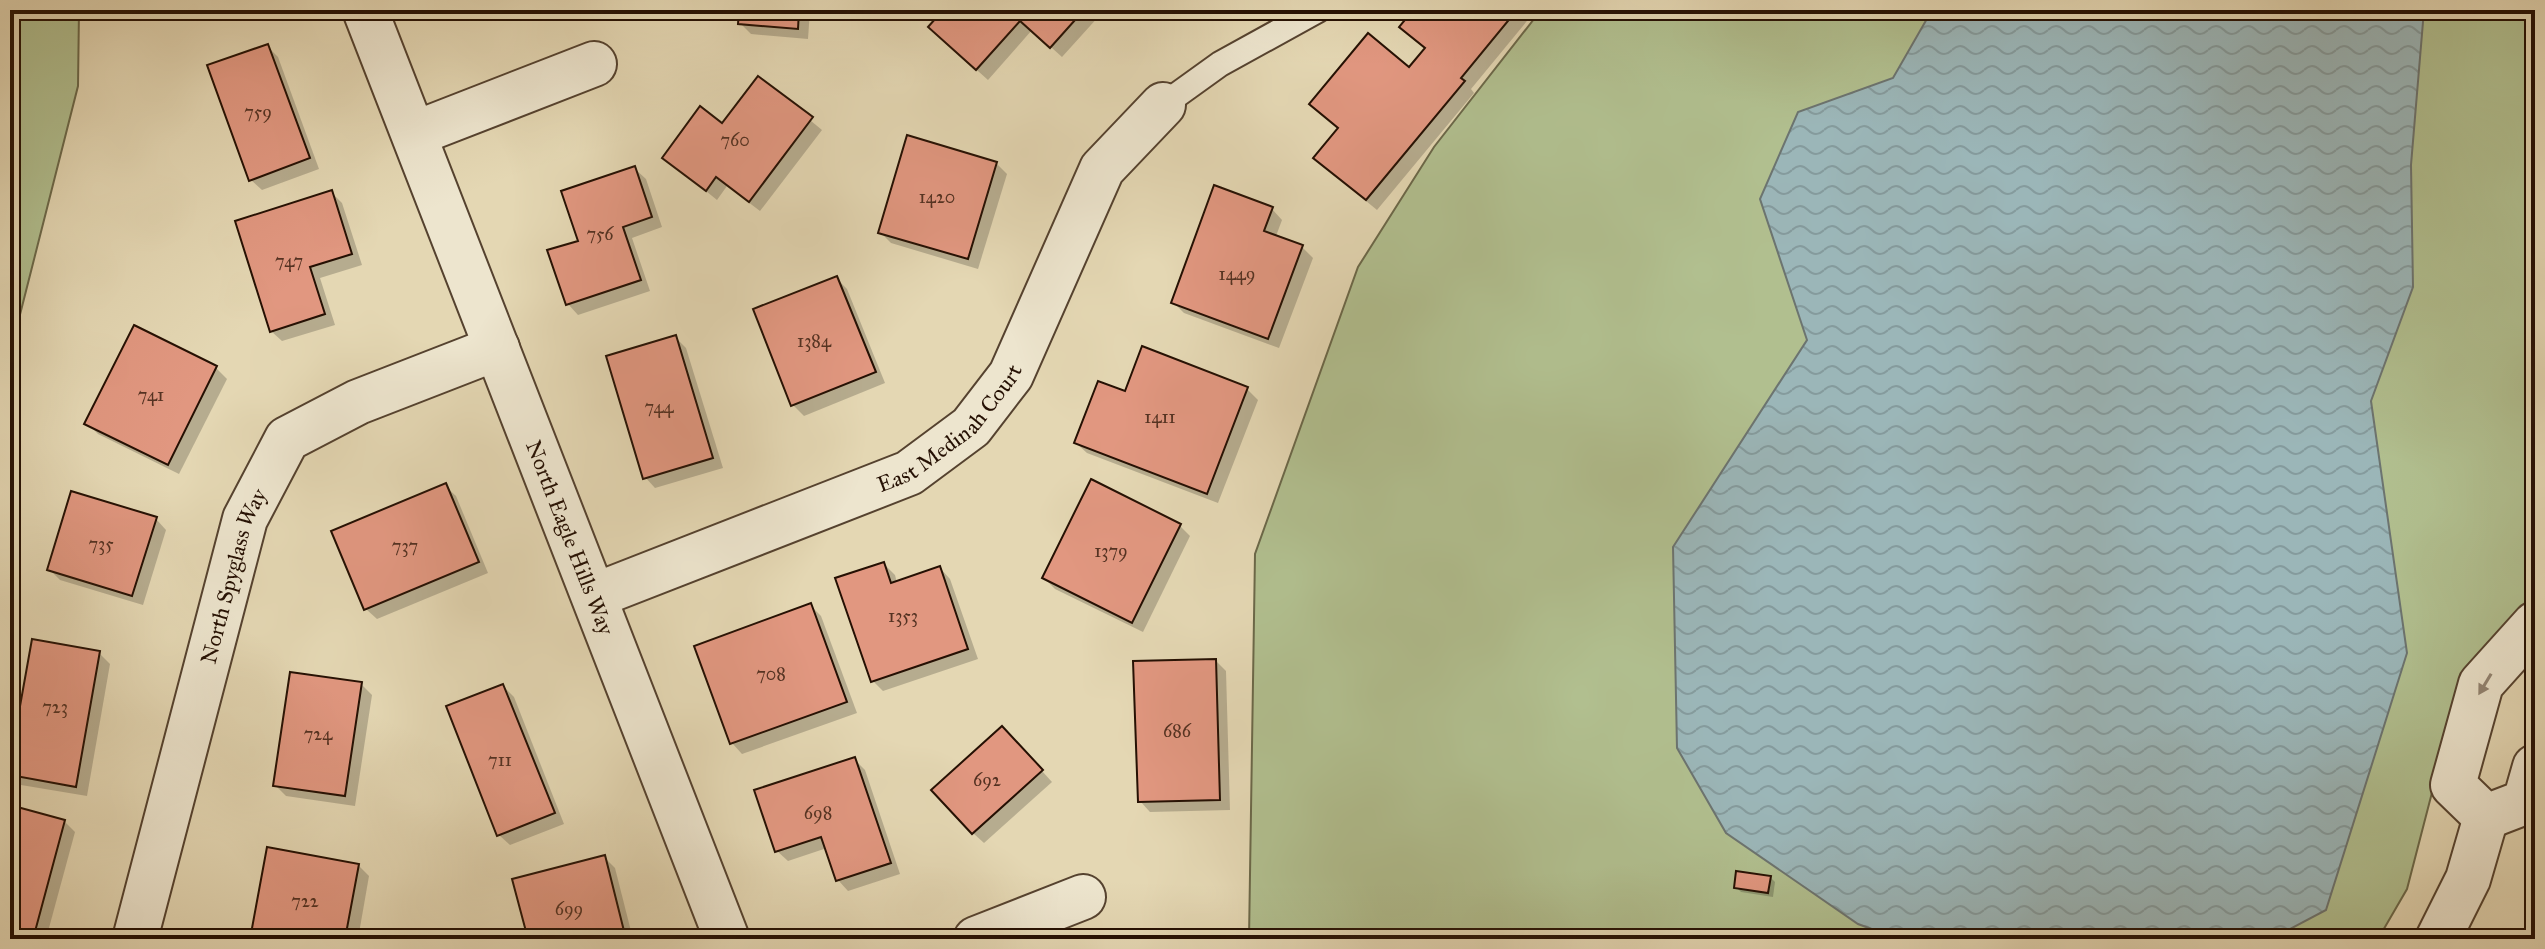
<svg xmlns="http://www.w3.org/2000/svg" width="2545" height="949" font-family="'IM FELL Great Primer',serif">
<defs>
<pattern id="water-waves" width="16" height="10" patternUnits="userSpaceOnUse" patternTransform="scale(2)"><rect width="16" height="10" fill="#9bb6b8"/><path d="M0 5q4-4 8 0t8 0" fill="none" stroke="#859b9d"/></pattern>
</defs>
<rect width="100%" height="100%" fill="#e4d7b3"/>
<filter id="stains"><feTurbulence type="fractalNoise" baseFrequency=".0025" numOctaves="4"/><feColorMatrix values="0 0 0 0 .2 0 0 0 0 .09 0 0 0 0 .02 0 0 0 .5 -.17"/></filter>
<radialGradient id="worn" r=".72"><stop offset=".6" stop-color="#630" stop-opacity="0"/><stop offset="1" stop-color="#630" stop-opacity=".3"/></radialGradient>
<g fill="#b1bf8f" stroke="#6b6849" stroke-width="2">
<path d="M10,10H79L78,86L10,354Z"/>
<path d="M1541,10H2535V597L2501,629L2456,700L2407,889L2378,939H1249L1255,554L1358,267L1434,147Z"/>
</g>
<path fill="url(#water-waves)" stroke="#6c7470" stroke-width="2" d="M1932,10H2424L2411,165L2413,287L2371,401L2407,653L2326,910L2271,939H1899L1858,924L1726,833L1677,748L1673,547L1807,340L1760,199L1798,112L1893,78Z"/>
<g fill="#0003">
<path d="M159,10H183L164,16Z"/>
<path d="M741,10H810L808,39L751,34L740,23Z"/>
<path d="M946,10H1095L1100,15L1062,57L1032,30L988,80L941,38Z"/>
<path d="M1416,10H1536L1471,89L1474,93L1377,210L1326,168L1340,129L1311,104L1409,69L1427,49Z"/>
<path d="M267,46L278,57L319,169L262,190L251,180Z"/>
<path d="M759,78L822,130L760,211L727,186L717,200L664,157L723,126Z"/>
<path d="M996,163L1007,174L978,269L891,243L880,232Z"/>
<path d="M635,169L646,179L662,227L632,238L650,291L578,315L568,304L580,242Z"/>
<path d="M331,192L342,203L362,265L320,278L335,325L282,341L271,331Z"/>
<path d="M1272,209L1282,220L1276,236L1302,247L1313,258L1279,348L1184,313L1173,302Z"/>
<path d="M836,278L847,289L885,383L804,416L793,405L755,310Z"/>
<path d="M135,327L216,368L227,379L179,474L98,434L87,423Z"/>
<path d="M675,337L686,348L723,468L655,488L645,477Z"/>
<path d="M1143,349L1247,389L1258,400L1218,503L1087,453L1076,443L1126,394Z"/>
<path d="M445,486L456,496L488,573L377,619L366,609Z"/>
<path d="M156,519L166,530L143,605L60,580L49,569Z"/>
<path d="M1179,525L1190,536L1143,632L1055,589L1044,578Z"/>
<path d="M884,564L895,575L897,583L940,568L950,579L978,659L883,691L872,680Z"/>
<path d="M811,606L821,616L857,713L742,754L732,743Z"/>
<path d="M99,653L110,664L87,796L21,785L10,774Z"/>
<path d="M1216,661L1226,671L1230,810L1150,812L1140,801Z"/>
<path d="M361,684L372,695L355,806L286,796L275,785Z"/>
<path d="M503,686L514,697L564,824L510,845L499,835Z"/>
<path d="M1013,739L1052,782L984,843L973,833Z"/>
<path d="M854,759L865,770L900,874L848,891L838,880L827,848L788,861L777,851Z"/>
<path d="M10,807L64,821L75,832L46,939H10Z"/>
<path d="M604,857L615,868L633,939H530Z"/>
<path d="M358,865L369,876L358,939H252Z"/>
<path d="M1770,877L1775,882L1773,897L1741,892L1736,887Z"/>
</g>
<g fill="#e19780" stroke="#251003" stroke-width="2">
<path d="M739,10H799L798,29L738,24Z"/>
<path d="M943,10H1084L1050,48L1020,21L976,70L928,27Z"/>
<path d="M1413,10H1517L1461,78L1465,81L1366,200L1313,158L1338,128L1309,104L1368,33L1409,67L1425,48L1399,27Z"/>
<path d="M268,44L310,158L249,181L207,65Z"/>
<path d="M758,76L813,117L749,202L716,177L706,191L662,158L700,106L722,123Z"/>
<path d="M907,135L997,162L968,259L878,233Z"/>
<path d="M635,166L652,217L623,227L641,280L566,305L547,250L578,241L561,191Z"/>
<path d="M1214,185L1273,207L1264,231L1303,245L1268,339L1171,303Z"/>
<path d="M332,190L352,254L310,267L325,314L270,332L235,221Z"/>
<path d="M837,276L876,372L791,406L753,309Z"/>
<path d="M134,325L217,366L168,465L84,424Z"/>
<path d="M676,335L713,458L643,479L606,356Z"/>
<path d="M1142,346L1248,387L1207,494L1074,443L1098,381L1125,391Z"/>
<path d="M1091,479L1181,524L1132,623L1042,578Z"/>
<path d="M446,483L479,562L364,610L331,531Z"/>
<path d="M71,491L157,517L132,596L47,570Z"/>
<path d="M884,562L891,583L940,566L968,649L871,682L835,578Z"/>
<path d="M811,603L847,702L730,744L694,646Z"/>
<path d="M32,639L100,651L76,787L10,775V762Z"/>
<path d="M1216,659L1220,800L1138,802L1133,661Z"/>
<path d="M290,672L362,682L345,796L273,786Z"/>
<path d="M503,684L555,813L497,836L446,706Z"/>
<path d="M1002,726L1043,770L972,834L931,790Z"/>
<path d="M855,757L891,863L836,881L821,837L775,852L754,790Z"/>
<path d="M10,805L65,820L33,939H10Z"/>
<path d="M267,847L359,864L345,939H250Z"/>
<path d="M605,855L626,939H528L512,879Z"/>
<path d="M1736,871L1771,876L1768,893L1734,888Z"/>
</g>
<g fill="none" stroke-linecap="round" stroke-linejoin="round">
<g stroke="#55422f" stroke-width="28">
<path id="service" d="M1163,105L1220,64L1318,10"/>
</g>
<g stroke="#55422f" stroke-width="48">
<g id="minor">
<path d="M414,134L594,64"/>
<path id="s1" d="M594,596L909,473L971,427L1011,375L1102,169L1163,105"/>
<path id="s2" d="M135,939L245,519L287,439L358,402L497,348"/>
<path d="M976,939L1083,897"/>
</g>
</g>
<g stroke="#55422f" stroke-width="48">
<g id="tertiary">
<path id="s3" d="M365,10L727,939"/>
<path d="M2535,624L2481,684L2453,785L2486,817L2525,802L2535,767"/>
<path d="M2438,939L2468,879L2486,817"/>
</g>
</g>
<use href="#service" stroke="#ede5ce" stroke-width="24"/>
<use href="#minor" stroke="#ede5ce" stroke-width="44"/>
<use href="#tertiary" stroke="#ede5ce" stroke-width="44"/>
</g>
<defs><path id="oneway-solid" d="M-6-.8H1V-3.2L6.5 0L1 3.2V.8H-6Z" transform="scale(2)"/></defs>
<use fill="#938573" href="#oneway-solid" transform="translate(2485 684) rotate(121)"/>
<g text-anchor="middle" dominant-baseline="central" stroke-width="6" stroke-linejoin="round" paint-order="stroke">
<g font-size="18" fill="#543222">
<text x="258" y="112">759</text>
<text x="735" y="140">760</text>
<text x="937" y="197">1420</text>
<text x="600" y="234">756</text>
<text x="289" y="261">747</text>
<text x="1237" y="274">1449</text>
<text x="814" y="341">1384</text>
<text x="151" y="395">741</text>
<text x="659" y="407">744</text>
<text x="1160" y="417">1411</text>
<text x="101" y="544">735</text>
<text x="405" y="546">737</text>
<text x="1111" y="551">1379</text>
<text x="903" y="616">1353</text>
<text x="771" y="674">708</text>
<text x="55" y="707">723</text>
<text x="1177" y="731">686</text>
<text x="318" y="734">724</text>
<text x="500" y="760">711</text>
<text x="987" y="780">692</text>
<text x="818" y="813">698</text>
<text x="305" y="901">722</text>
<text x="569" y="909">699</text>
</g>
<g font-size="22" fill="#251003" stroke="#ede5ce">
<text stroke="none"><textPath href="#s1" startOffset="398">East Medinah Court</textPath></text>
<text stroke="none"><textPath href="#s3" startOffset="566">North Eagle Hills Way</textPath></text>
<text stroke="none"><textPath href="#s2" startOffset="376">North Spyglass Way</textPath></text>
</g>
</g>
<rect width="2545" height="949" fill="none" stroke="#e4d7b3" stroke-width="40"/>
<rect x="12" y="12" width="2521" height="925" fill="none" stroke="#251003" stroke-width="4"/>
<rect x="20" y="20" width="2505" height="909" fill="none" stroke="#251003" stroke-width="2"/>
<rect width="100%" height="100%" filter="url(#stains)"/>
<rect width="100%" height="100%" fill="url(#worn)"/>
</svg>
